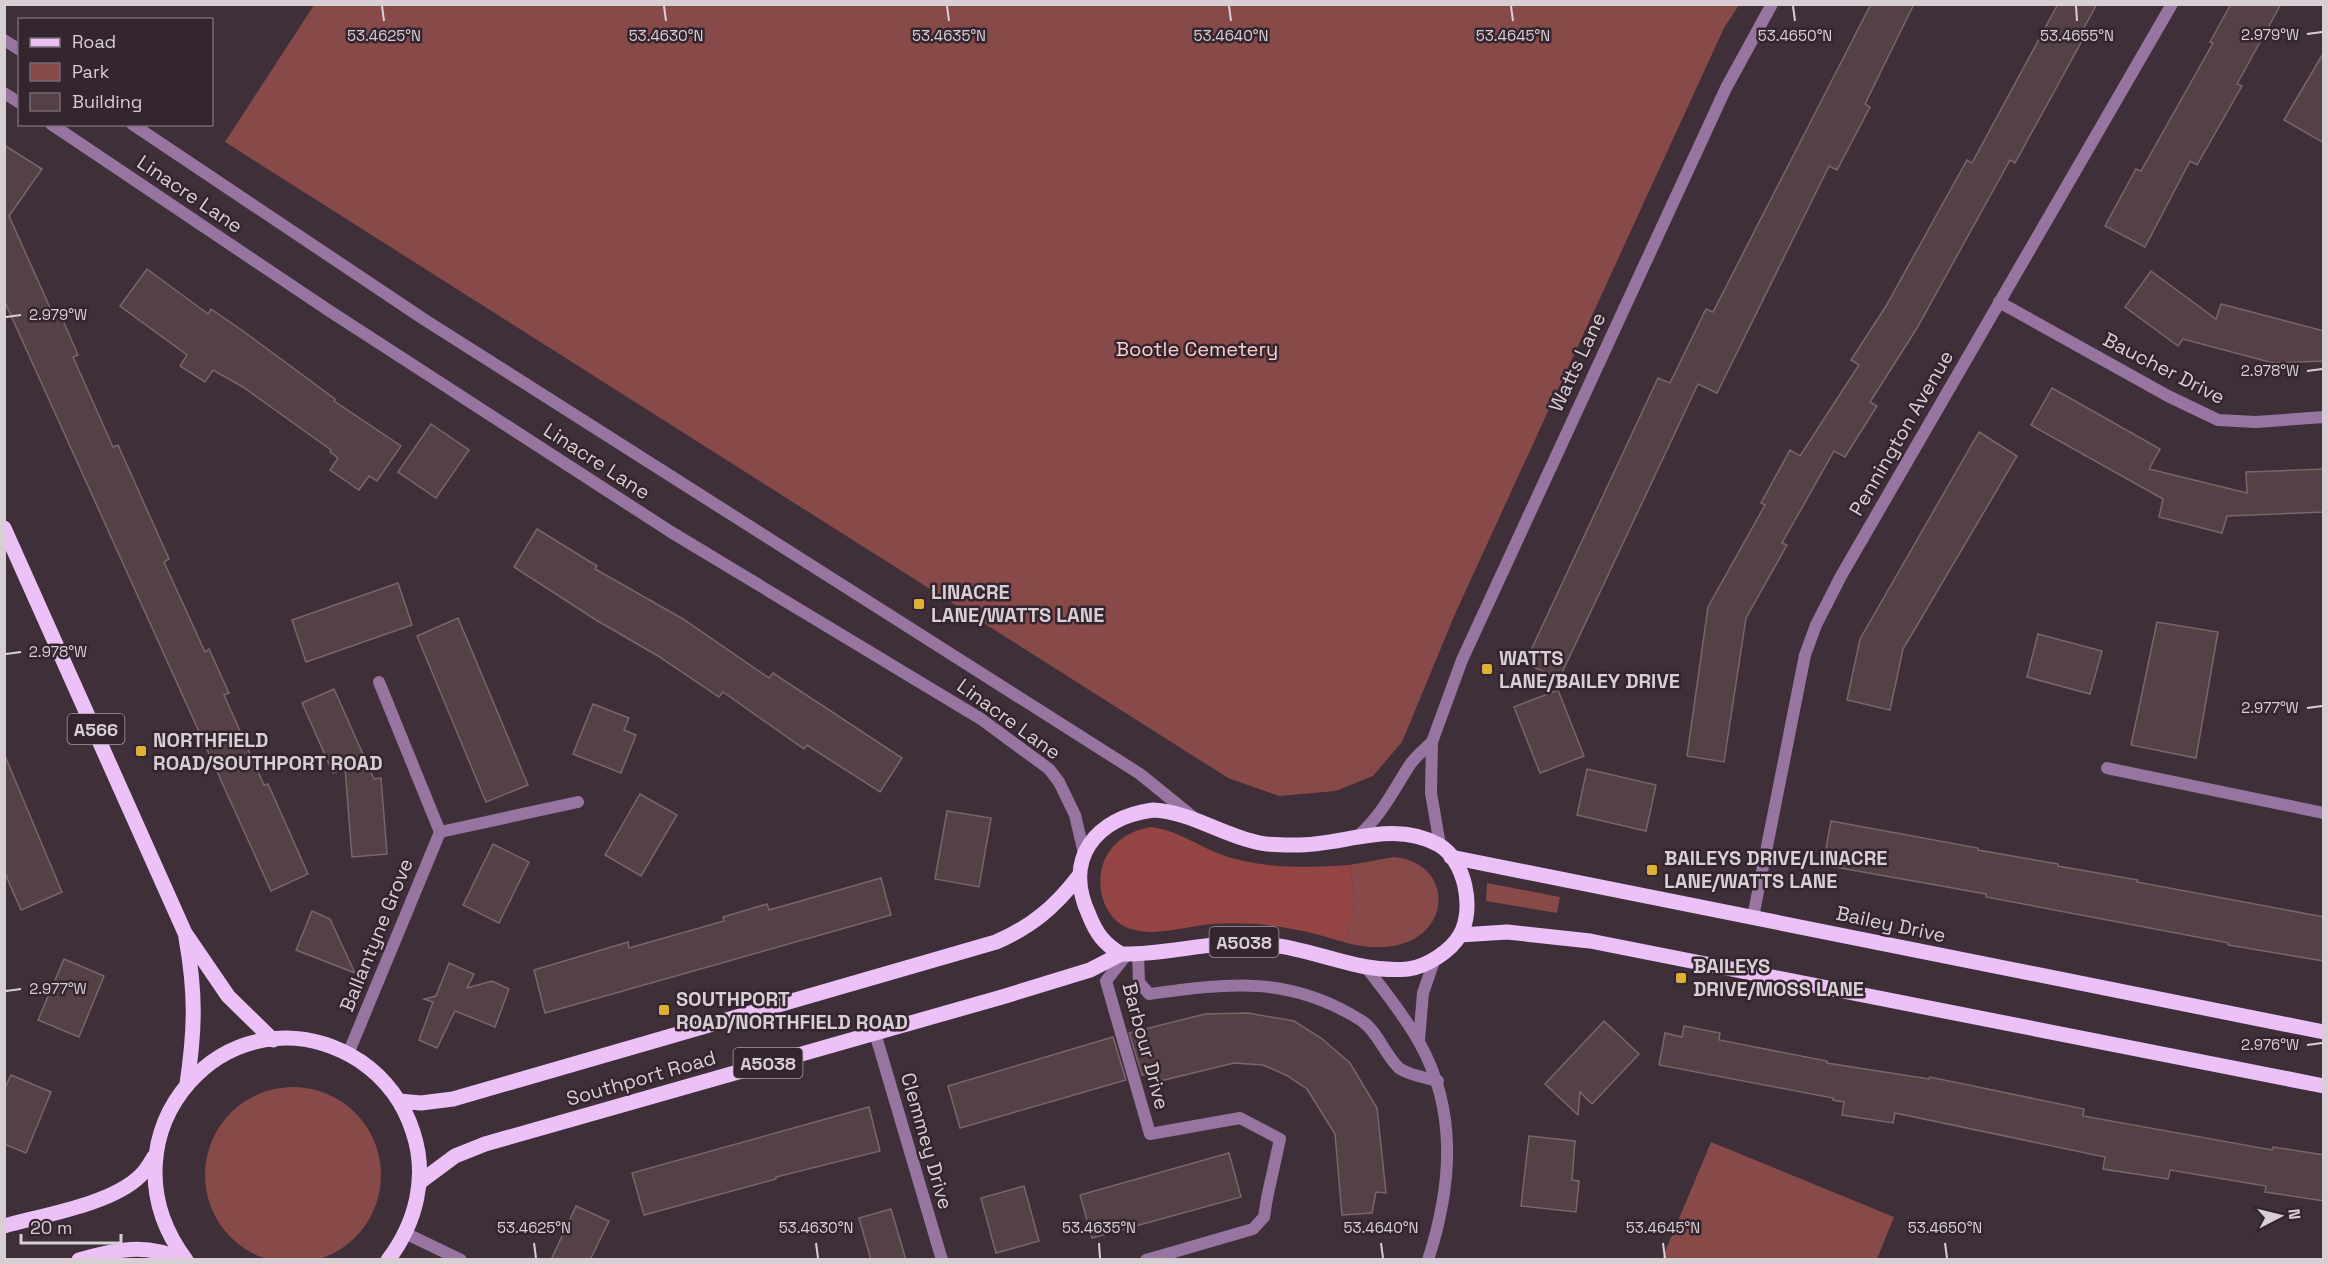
<svg xmlns="http://www.w3.org/2000/svg" width="2328" height="1264" font-family="'Space Grotesk',sans-serif">
<rect width="100%" height="100%" fill="#3e2f39"/>
<g fill="#874a48">
<path d="M314,5V4L1739,5L1724,28L1455,614L1402,742L1373,776L1336,791L1279,796L1228,778L225,142Z"/>
<path d="M1394,857C1467,864 1451,972 1343,942C1356,912 1357,897 1349,865Z"/>
<path d="M1487,883L1560,897L1557,913L1486,901Z"/>
<circle cx="293" cy="1175" r="88"/>
<path d="M1711,1142L1894,1217L1877,1259H1662Z"/>
</g>
<path fill="#944442" d="M1151,827C1177,830 1196,845 1220,854C1260,869 1307,868 1349,865C1357,897 1356,912 1343,942C1300,928 1258,921 1212,924C1186,926 1157,937 1131,929C1100,919 1092,876 1109,852C1119,837 1134,830 1151,827Z"/>
<g fill="#534145" stroke="#7a666a" stroke-width="1.5">
<path d="M1871,4H1914L1865,104L1870,107L1837,170L1829,166L1717,393L1698,384L1559,679L1525,663L1658,378L1670,383L1706,309L1713,312Z"/>
<path d="M2058,4H2097L2080,35L2084,37L2015,163L2010,160L1917,328L1870,402L1877,406L1845,457L1834,451L1782,543L1787,545L1746,618L1724,762L1687,756L1708,607L1765,505L1761,503L1790,450L1800,456L1859,365L1851,360L1886,306L1967,160L1972,163Z"/>
<path d="M2231,4H2281L2237,84L2242,86L2197,165L2190,161L2145,247L2105,226L2136,169L2141,171L2213,43L2210,42Z"/>
<path d="M2324,52V143L2284,120Z"/>
<path d="M4,145L42,169L9,216L52,312L58,309L78,355L73,357L113,447L118,445L169,559L164,562L205,652L209,649L229,693L224,695L264,785L268,784L308,874L271,891L4,300Z"/>
<path d="M147,269L208,314L211,309L243,331L335,399L334,401L401,446L377,481L369,476L359,490L330,470L338,458L330,452L331,450L243,387L213,370L205,382L180,366L187,355L120,306Z"/>
<path d="M2151,271L2216,319L2221,304L2324,331V361L2273,363L2183,339L2178,346L2125,307Z"/>
<path d="M2052,388L2160,449L2149,469L2247,493L2246,472L2324,469V512L2227,516L2222,533L2159,517L2163,499L2031,425Z"/>
<path d="M431,424L469,450L436,498L398,472Z"/>
<path d="M1979,432L2017,456L1903,649L1890,710L1847,700L1860,639Z"/>
<path d="M537,529L597,566L595,569L683,619L769,678L773,673L902,758L880,792L807,745L804,749L723,692L719,697L658,656L596,620L514,567Z"/>
<path d="M398,583L412,625L306,662L292,620Z"/>
<path d="M458,618L528,785L486,802L417,636Z"/>
<path d="M2157,622L2218,632L2196,758L2131,745Z"/>
<path d="M2038,634L2102,651L2090,694L2027,677Z"/>
<path d="M334,689L374,779L381,778L387,854L352,857L345,768L333,773L302,703Z"/>
<path d="M1558,690L1584,756L1540,773L1514,707Z"/>
<path d="M593,704L629,718L624,730L636,735L621,773L573,754Z"/>
<path d="M5,756L62,892L21,910L4,871Z"/>
<path d="M1587,769L1656,785L1646,831L1577,815Z"/>
<path d="M640,794L677,815L641,876L605,855Z"/>
<path d="M947,811L991,818L979,887L935,879Z"/>
<path d="M1831,821L1978,848V850L2058,864V866L2138,880L2137,882L2324,917V961L2228,945L2229,943L1986,897V894L1823,865Z"/>
<path d="M493,844L529,862L499,923L463,905Z"/>
<path d="M881,878L891,915L545,1013L534,970L628,942L629,948L724,921L723,917L767,904L769,910Z"/>
<path d="M312,911L330,919L355,973L296,950Z"/>
<path d="M64,959L104,976L79,1037L38,1020Z"/>
<path d="M449,963L474,974L467,988L492,981L509,989L495,1027L455,1011L437,1048L419,1040L433,1002L424,999L436,996Z"/>
<path d="M1248,1013L1294,1021L1321,1038L1350,1063L1377,1108L1386,1193L1376,1192L1372,1213L1342,1215L1335,1134L1307,1089L1286,1075L1263,1065L1234,1063L1156,1082L1153,1072L1142,1075L1129,1033L1205,1014Z"/>
<path d="M1604,1021L1639,1054L1592,1104L1580,1092L1578,1115L1545,1084Z"/>
<path d="M1684,1026L1720,1033L1719,1040L1827,1061V1063L1929,1079L1930,1077L2084,1109L2083,1116L2272,1150L2273,1147L2324,1155V1201L2265,1192L2266,1186L2170,1170L2168,1179L2103,1169L2105,1157L1895,1113L1893,1123L1842,1115L1844,1102L1833,1100V1098L1659,1065L1665,1033L1682,1037Z"/>
<path d="M1113,1037L1126,1080L960,1128L948,1086Z"/>
<path d="M11,1075L51,1092L26,1153L4,1144V1090Z"/>
<path d="M869,1107L880,1151L776,1177V1179L644,1215L632,1173Z"/>
<path d="M1529,1136L1575,1141L1572,1180L1579,1181L1576,1212L1521,1206Z"/>
<path d="M1229,1153L1241,1197L1092,1238L1080,1195Z"/>
<path d="M1024,1186L1039,1241L996,1253L981,1198Z"/>
<path d="M576,1206L609,1221L590,1260H551Z"/>
<path d="M891,1209L906,1260H871L859,1218Z"/>
</g>
<g fill="none" stroke-linecap="round" stroke-linejoin="round">
<g stroke="#9875a1" stroke-width="12">
<path d="M2107,768L2324,813"/>
<path d="M1138,953L1139,982L1149,994C1229,983 1290,975 1362,1021C1378,1032 1385,1055 1399,1068C1408,1075 1427,1078 1438,1081"/>
<path d="M1127,954L1106,981L1150,1134L1240,1118L1280,1139L1267,1198"/>
</g>
<g stroke="#9875a1" stroke-width="12">
<path d="M1999,302L2168,396L2218,420L2256,422L2324,417"/>
<path d="M440,832L578,802"/>
<path d="M1753,917L1805,655L1816,625L1841,576L2172,4"/>
<path d="M1366,967C1384,991 1405,1016 1419,1042C1458,1111 1452,1186 1428,1260"/>
<path d="M875,1033L942,1260"/>
<path d="M1419,1040L1423,993L1435,958"/>
<path d="M348,1054L440,832L379,682"/>
<path d="M405,1233L461,1260"/>
<path d="M1146,1260L1253,1229L1264,1217L1267,1198"/>
</g>
<g stroke="#9875a1" stroke-width="12">
<path d="M4,40L20,50"/>
<path d="M4,93L20,103"/>
<path d="M51,124L328,310L671,532L981,719L1049,769L1059,782L1075,815L1084,853"/>
<path d="M132,124L425,320L1140,774L1193,817"/>
<path d="M1357,837C1381,816 1392,793 1409,766C1415,757 1424,750 1432,742"/>
<path d="M1440,845L1431,793L1432,742L1462,660L1726,88L1772,4"/>
</g>
<g stroke="#ecc1f7" stroke-width="15">
<path d="M4,528L185,933L228,996L273,1040"/>
<path d="M1153,810C1192,812 1223,836 1260,843C1270,845 1282,845 1292,845C1341,847 1392,818 1439,845C1465,860 1475,909 1460,935C1451,951 1426,967 1408,969C1359,974 1313,948 1265,944C1214,939 1170,955 1121,954C1104,944 1096,933 1089,915C1063,859 1095,818 1153,810Z"/>
<path d="M1451,857L2324,1032"/>
<path d="M1460,935L1507,932L1590,941L2324,1086"/>
<path d="M186,938C196,994 195,1029 187,1084"/>
<path d="M399,1101L421,1103L453,1099L996,942C1031,927 1055,907 1078,877"/>
<path d="M420,1182L455,1156L485,1144L1002,997L1090,970L1121,954"/>
<path d="M4,1226C43,1215 112,1204 140,1176C146,1171 150,1163 154,1157"/>
<path d="M79,1260C114,1250 147,1242 181,1260"/>
<path d="M186,1260C92,1135 230,979 360,1061C385,1078 404,1103 413,1132C428,1177 416,1223 388,1260"/>
</g>
</g>
<path fill="none" stroke="#d8cfd4" stroke-width="2" d="M382,6L384,21M664,6L666,21M947,6L949,21M1229,6L1231,21M1511,6L1513,21M1793,6L1795,21M2076,6L2077,21M2307,34L2322,32M6,317L21,315M2307,371L2322,369M6,654L21,652M2307,708L2322,706M6,991L21,989M2307,1045L2322,1043M534,1243L536,1258M816,1243L818,1258M1099,1243L1100,1258M1381,1243L1383,1258M1663,1243L1665,1258M1945,1243L1947,1258"/>
<g fill="#deb133" stroke="#34252f" stroke-width="2">
<rect x="913" y="598" width="12" height="12" rx="3"/>
<rect x="1481" y="663" width="12" height="12" rx="3"/>
<rect x="135" y="745" width="12" height="12" rx="3"/>
<rect x="1646" y="864" width="12" height="12" rx="3"/>
<rect x="1675" y="972" width="12" height="12" rx="3"/>
<rect x="658" y="1004" width="12" height="12" rx="3"/>
</g>
<g text-anchor="middle" dominant-baseline="central" stroke-width="5" stroke-linejoin="round" paint-order="stroke">
<g fill="#34252f" stroke="#a79ca2" stroke-width="1.5">
<rect x="67.5" y="714" width="57" height="30" rx="4.5"/>
<rect x="1209.5" y="927" width="69" height="30" rx="4.5"/>
<rect x="733.5" y="1048" width="69" height="30" rx="4.5"/>
</g>
<g font-size="18" font-weight="bold" fill="#d8cfd4">
<text x="96" y="729">A566</text>
<text x="1244" y="942">A5038</text>
<text x="768" y="1063">A5038</text>
</g>
<g font-size="20" fill="#d8cfd4" stroke="#34252f">
<text transform="translate(190 194) rotate(34)">Linacre Lane</text>
<text transform="translate(1577 362) rotate(-65)">Watts Lane</text>
<text transform="translate(2164 368) rotate(27)">Baucher Drive</text>
<text transform="translate(1901 433) rotate(-60)">Pennington Avenue</text>
<text transform="translate(597 461) rotate(33)">Linacre Lane</text>
<text transform="translate(1009 719) rotate(36)">Linacre Lane</text>
<text transform="translate(1891 924) rotate(12)">Bailey Drive</text>
<text transform="translate(376 935) rotate(-68)">Ballantyne Grove</text>
<text transform="translate(1146 1046) rotate(75)">Barbour Drive</text>
<text transform="translate(641 1078) rotate(-16)">Southport Road</text>
<text transform="translate(927 1141) rotate(74)">Clemmey Drive</text>
</g>
<g font-size="20" fill="#ffcecb" stroke="#34252f">
<text x="1197" y="349">Bootle Cemetery</text>
</g>
<g font-size="20" font-weight="bold" fill="#d8cfd4" stroke="#34252f" text-anchor="start">
<text x="931" y="592">LINACRE<tspan x="931" dy="23">LANE/WATTS LANE</tspan></text>
<text x="1499" y="658">WATTS<tspan x="1499" dy="23">LANE/BAILEY DRIVE</tspan></text>
<text x="153" y="740">NORTHFIELD<tspan x="153" dy="23">ROAD/SOUTHPORT ROAD</tspan></text>
<text x="1664" y="858">BAILEYS DRIVE/LINACRE<tspan x="1664" dy="23">LANE/WATTS LANE</tspan></text>
<text x="1693" y="966">BAILEYS<tspan x="1693" dy="23">DRIVE/MOSS LANE</tspan></text>
<text x="676" y="999">SOUTHPORT<tspan x="676" dy="23">ROAD/NORTHFIELD ROAD</tspan></text>
</g>
</g>
<g font-size="15" text-anchor="middle" fill="#d8cfd4" stroke="#34252f" stroke-width="5" stroke-linejoin="round" paint-order="stroke">
<text x="2270" y="40">2.979°W</text>
<text x="384" y="41">53.4625°N</text>
<text x="666" y="41">53.4630°N</text>
<text x="949" y="41">53.4635°N</text>
<text x="1231" y="41">53.4640°N</text>
<text x="1513" y="41">53.4645°N</text>
<text x="1795" y="41">53.4650°N</text>
<text x="2077" y="41">53.4655°N</text>
<text x="58" y="320">2.979°W</text>
<text x="2270" y="376">2.978°W</text>
<text x="58" y="657">2.978°W</text>
<text x="2270" y="713">2.977°W</text>
<text x="58" y="994">2.977°W</text>
<text x="2270" y="1050">2.976°W</text>
<text x="534" y="1233">53.4625°N</text>
<text x="816" y="1233">53.4630°N</text>
<text x="1099" y="1233">53.4635°N</text>
<text x="1381" y="1233">53.4640°N</text>
<text x="1663" y="1233">53.4645°N</text>
<text x="1945" y="1233">53.4650°N</text>
</g>
<rect width="2328" height="1264" fill="none" stroke="#d8cfd4" stroke-width="12"/>
<rect x="18" y="18" width="195" height="108" fill="#34252f" stroke="#766971" stroke-width="1.5"/>
<rect x="30" y="38" width="30" height="9" fill="#ecc1f7" stroke="#766971" stroke-width="1.5"/>
<text x="72" y="48" font-size="18" fill="#d8cfd4">Road</text>
<rect x="30" y="63" width="30" height="18" fill="#874a48" stroke="#766971" stroke-width="1.5"/>
<text x="72" y="78" font-size="18" fill="#d8cfd4">Park</text>
<rect x="30" y="93" width="30" height="18" fill="#534145" stroke="#766971" stroke-width="1.5"/>
<text x="72" y="108" font-size="18" fill="#d8cfd4">Building</text>
<g transform="translate(2280 1216) rotate(83)" stroke="#34252f" stroke-width="4.5" paint-order="stroke">
<path d="M0-4.5L10 22L0 15L-10 22Z" fill="#d8cfd4"/>
<text y="-9" font-size="16" font-weight="bold" text-anchor="middle" fill="#d8cfd4">N</text>
</g>
<path d="M21 1234v9h100v-9" fill="none" stroke="#d8cfd4" stroke-width="3"/>
<text x="30" y="1234" font-size="18" fill="#d8cfd4" stroke="#34252f" stroke-width="4.5" paint-order="stroke">20 m</text>
</svg>
